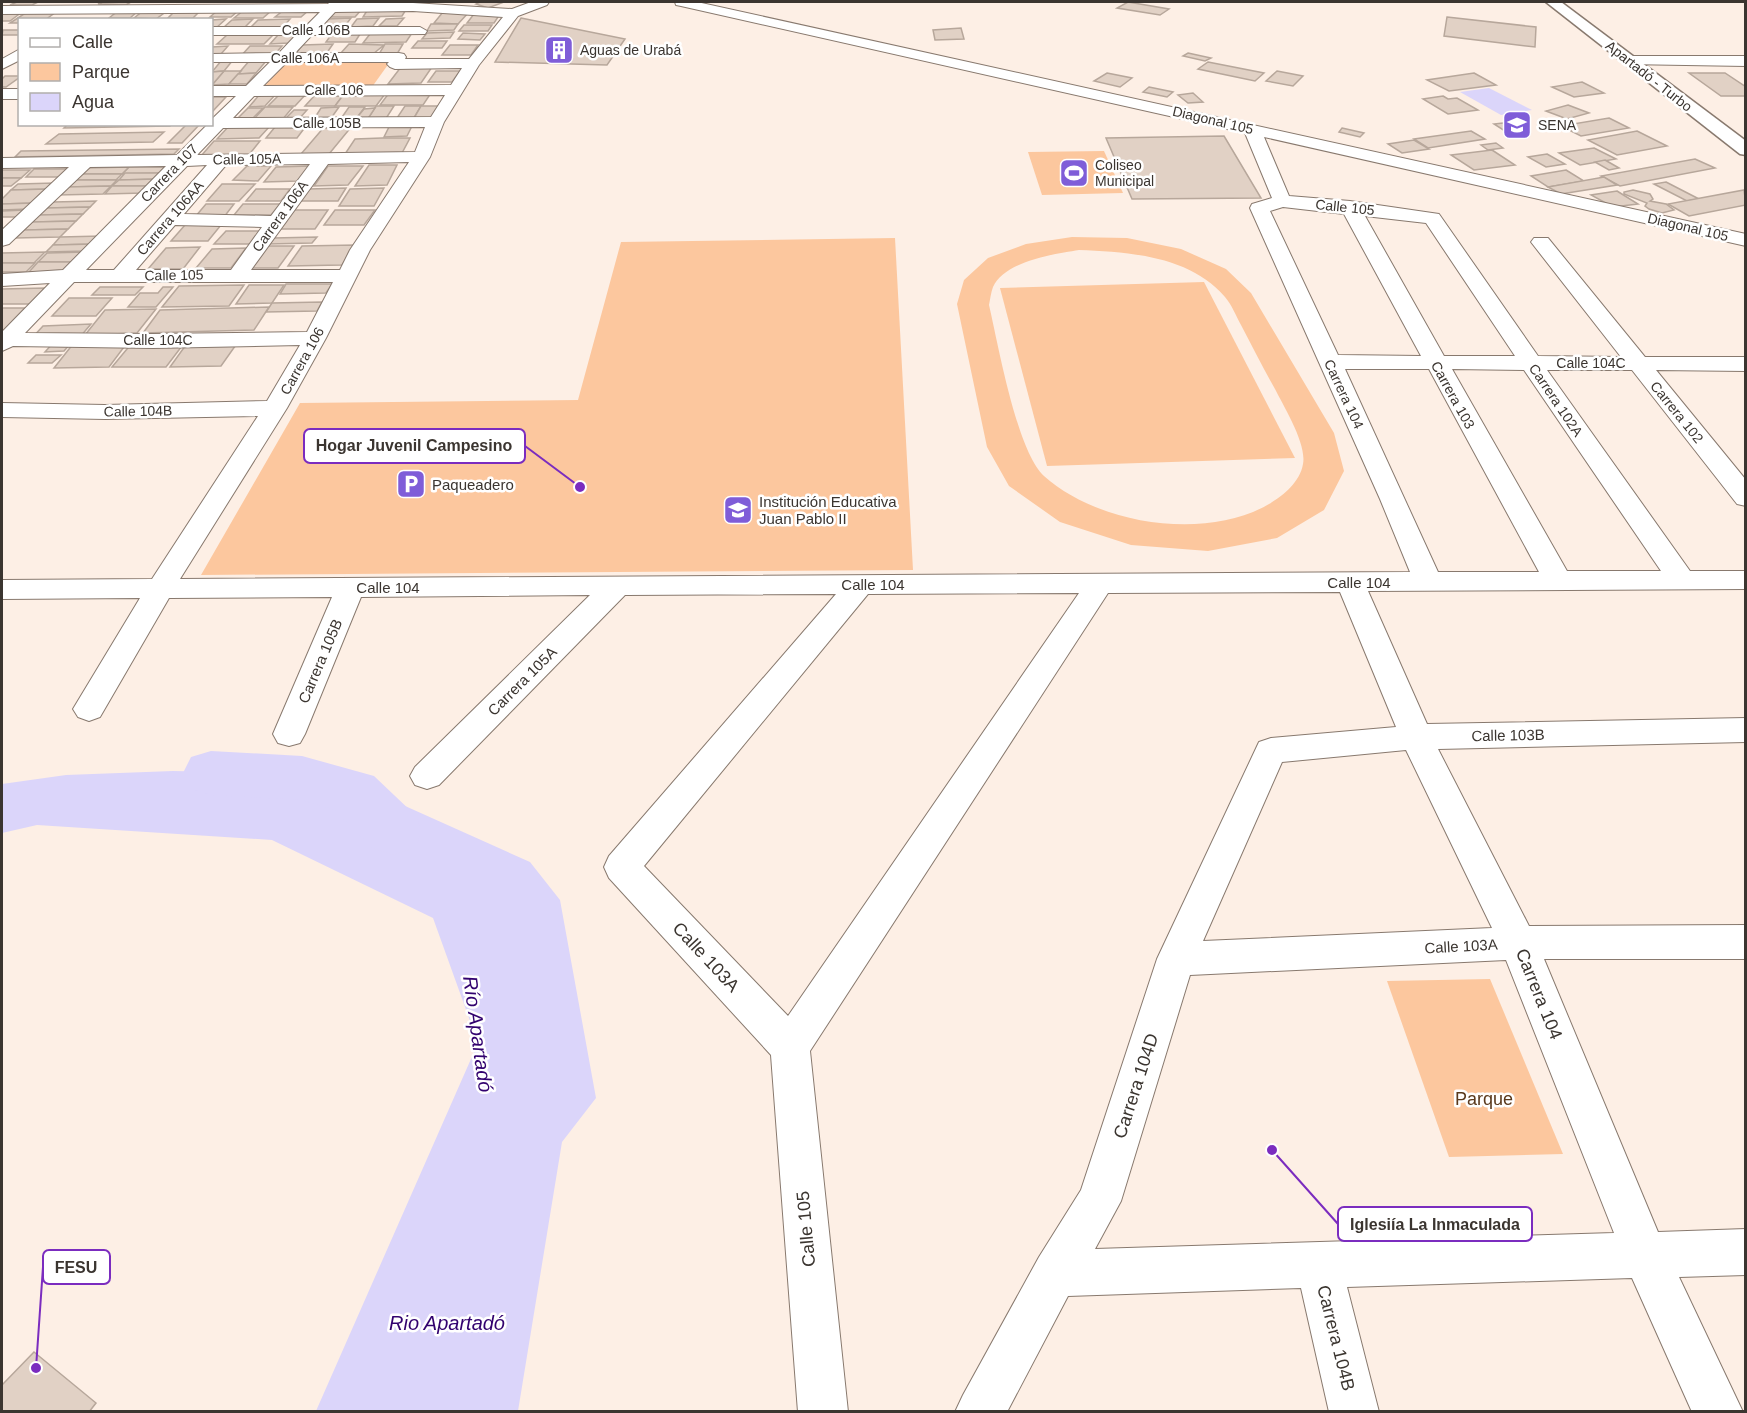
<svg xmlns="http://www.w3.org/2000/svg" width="1747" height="1413" font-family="Helvetica,sans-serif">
<rect width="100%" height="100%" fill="#fdefe5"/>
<g fill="#fcc79e" fill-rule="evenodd">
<path d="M392,59L372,87L263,88L288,61Z"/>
<path d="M1104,151L1123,193L1042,195L1028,152Z"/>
<path d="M1072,237L1127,238L1181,249L1226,269L1251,293L1334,433L1344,471L1324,510L1277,538L1208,551L1131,545L1060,522L1009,486L987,447L957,304L964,280L988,258L1026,244ZM1079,250C1130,252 1190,256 1225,297C1232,305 1236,316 1241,325C1252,346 1263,368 1275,389C1284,407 1307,444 1303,464C1300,482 1283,496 1269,504C1206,541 1099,525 1044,476C1017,452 998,344 989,305C990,300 991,292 993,287C1005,261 1054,254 1079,250Z"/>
<path d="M895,238L913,570L201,575L300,403L578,400L621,242Z"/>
<path d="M1204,282L1295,458L1047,466L1000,288Z"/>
<path d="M1490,979L1563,1154L1449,1157L1387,981Z"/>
</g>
<g fill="#dbd5fa">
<path d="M1489,88L1532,110L1501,115L1460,92Z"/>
<path d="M173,771L266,773L385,797L530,862L560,900L596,1098L562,1142L518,1411H316L478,1043L433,918L272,840L37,825L2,833V784L66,775Z"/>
</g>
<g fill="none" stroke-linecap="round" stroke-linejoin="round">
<path fill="#dbd5fa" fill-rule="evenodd" d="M211,751L302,756L374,776L414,814L423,831L414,848L393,855L372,848L335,810L302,800L211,795L191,789L183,773L191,757Z"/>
</g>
<g fill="#e1d1c5" stroke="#b7a79b" stroke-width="1.5">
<path d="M17,2H38L32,5H10Z"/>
<path d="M103,2H131L126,5L98,4Z"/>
<path d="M477,2H504L488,8L476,4L480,2Z"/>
<path d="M1128,2L1169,9L1160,15L1117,8Z"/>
<path d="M407,8L402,16L363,17L368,9Z"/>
<path d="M337,9H362L355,17H329Z"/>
<path d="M176,10L200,11L193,18L167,19Z"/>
<path d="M218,10H239L231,17H210Z"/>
<path d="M244,10H272L263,18H234Z"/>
<path d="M284,10H309L301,17H275Z"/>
<path d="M118,11H138L130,18H109Z"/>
<path d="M143,11H167L156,19L134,18Z"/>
<path d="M22,12L10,21H2V13Z"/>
<path d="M27,12H56L45,20H20V23H10Z"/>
<path d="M443,12H469L458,24L434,23Z"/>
<path d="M474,14H500L494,23H467Z"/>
<path d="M1447,17L1536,27L1535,47L1444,36Z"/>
<path d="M351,18L344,27L319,28L327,19Z"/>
<path d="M379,18L373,26L351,27L357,19Z"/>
<path d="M404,18L397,26H379L386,19Z"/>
<path d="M521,18L625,39L607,65L495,62Z"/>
<path d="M226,19L216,28H212V20Z"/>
<path d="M253,19L244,28H223L232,20Z"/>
<path d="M290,19L283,27H251L258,20Z"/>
<path d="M431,24H458L454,30L427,31Z"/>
<path d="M464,25H492L488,31H459Z"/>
<path d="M961,28L964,39L935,40L933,30Z"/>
<path d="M20,30V35H2L3,30Z"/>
<path d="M454,32L450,38L422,39L427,33Z"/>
<path d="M412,33L406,42L363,43L370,34Z"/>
<path d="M463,33L485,34L480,40L458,39Z"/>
<path d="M297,34L289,43L270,44L278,35Z"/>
<path d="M360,34L355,42H326L331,35Z"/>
<path d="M227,35H273L264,44H217Z"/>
<path d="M418,41H447L442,48H412Z"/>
<path d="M333,44L326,54L295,55L302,45Z"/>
<path d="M349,44L384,45L373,54H340Z"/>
<path d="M385,44H403L397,54H379Z"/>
<path d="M450,45H478L471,55H442Z"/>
<path d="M228,46L221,54H212V47Z"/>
<path d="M250,46H282L274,55L241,56Z"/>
<path d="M1188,53L1211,58L1205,61L1183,56Z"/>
<path d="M233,60L224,71L212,72L221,61Z"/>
<path d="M250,60H267L256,73L238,74Z"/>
<path d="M1208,62L1264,73L1255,81L1198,69Z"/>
<path d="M401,67H432L421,83L388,84Z"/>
<path d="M224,71H241L229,84L212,85Z"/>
<path d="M224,71L212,85V72Z"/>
<path d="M436,71H460L452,82H428Z"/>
<path d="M1277,71L1303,76L1293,86L1266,81Z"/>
<path d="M256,73L247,84H229L238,74Z"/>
<path d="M1107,73L1132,78L1120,87L1094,81Z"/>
<path d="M1474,73L1496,85L1449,91L1427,80Z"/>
<path d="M1689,73H1725L1746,87V96H1721Z"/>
<path d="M5,76H20V77L6,87H2V79Z"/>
<path d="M1582,82L1604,93L1574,97L1552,87Z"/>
<path d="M1149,87L1173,92L1167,97L1143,92Z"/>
<path d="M389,93H431L423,105H380Z"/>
<path d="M1193,93L1203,102L1188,103L1178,95Z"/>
<path d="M260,94H276L265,106L249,107Z"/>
<path d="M280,94H306L295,106H268Z"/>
<path d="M316,94H344L335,106H305Z"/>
<path d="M344,94H385L376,106H335Z"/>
<path d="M1443,96L1448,99L1457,98L1478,110L1448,114L1423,99Z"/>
<path d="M214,97H226L212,112V99Z"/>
<path d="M1568,105L1589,113L1567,119L1546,111Z"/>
<path d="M376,106H394L385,120H367Z"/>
<path d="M405,106H421L414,118H397Z"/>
<path d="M421,106H442L434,118H414Z"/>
<path d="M265,107H293L282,120H253Z"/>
<path d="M339,107L329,121L312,122L321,108Z"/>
<path d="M349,107H365L355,120H340Z"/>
<path d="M248,108H263L251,120H236Z"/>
<path d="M375,108L367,120H355L364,109Z"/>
<path d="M294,110H307L298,120H284Z"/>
<path d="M1609,118L1629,128L1581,136L1561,126Z"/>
<path d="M1503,123L1518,131L1508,133L1494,124Z"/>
<path d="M68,124H172L170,126L64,128Z"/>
<path d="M187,124H200L182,143H168Z"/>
<path d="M413,124L407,136L384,137L390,125Z"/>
<path d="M229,126H270L259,138L217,139Z"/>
<path d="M306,126L297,138H266L275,127Z"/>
<path d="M325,126H352L329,154H301Z"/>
<path d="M1342,128L1364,133L1360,137L1339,132Z"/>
<path d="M1471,131L1485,139L1428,148L1414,139Z"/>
<path d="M1637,131L1667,146L1617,155L1588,140Z"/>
<path d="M164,132L153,142L46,144L59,134Z"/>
<path d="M1224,136L1261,198L1132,199L1106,138Z"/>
<path d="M382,138H410L402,153L345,154L355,139Z"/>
<path d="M1414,140L1429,149L1402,153L1388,144Z"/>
<path d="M214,141H260L248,156H201Z"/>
<path d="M1496,143L1503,148L1488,150L1481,145Z"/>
<path d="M1594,148L1616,159L1580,165L1559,153Z"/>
<path d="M179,149L174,154L15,157L21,151Z"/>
<path d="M1492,150L1515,165L1474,170L1451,155Z"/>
<path d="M1547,154L1565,164L1546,167L1528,157Z"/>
<path d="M1695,159L1715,168L1620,186L1601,176Z"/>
<path d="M1605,160L1619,168L1609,170L1595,162Z"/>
<path d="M369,165H397L387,185L355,186Z"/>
<path d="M247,166H271L258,181L233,180Z"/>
<path d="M311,166L299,181L264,182L276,167Z"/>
<path d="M328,166H363L348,185L314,186Z"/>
<path d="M129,167H168L163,173L122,174Z"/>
<path d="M129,167L122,174H80L86,168Z"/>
<path d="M34,169H69L61,177H26Z"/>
<path d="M2,170H30L21,178H2Z"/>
<path d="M1566,170L1584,181L1548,187L1531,176Z"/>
<path d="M125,173H163L157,179L119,180Z"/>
<path d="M80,174H122L116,180H73Z"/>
<path d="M1604,177L1617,185L1561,194L1548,187Z"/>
<path d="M2,178H21L11,186H2Z"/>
<path d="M157,179L150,186H112L119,180Z"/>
<path d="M73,180H117L111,186L66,187Z"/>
<path d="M1666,182L1699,199L1687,201L1654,184Z"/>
<path d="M54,183L48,189L11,190L18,184Z"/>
<path d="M222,184H255L239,201H207Z"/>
<path d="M111,186L103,194L58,195L66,187Z"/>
<path d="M112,186H150L144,193L105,194Z"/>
<path d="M346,188L338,201H299L308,189Z"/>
<path d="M384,188L374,206H339L350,189Z"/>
<path d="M48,189L34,203L2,204V199L11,190Z"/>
<path d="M256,189H290L281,201H246Z"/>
<path d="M1633,190L1650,194L1653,199L1650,201L1666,204L1674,210L1662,213L1649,209L1645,206L1647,203L1624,194V192Z"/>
<path d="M1744,190L1746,205L1689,216L1668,204Z"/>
<path d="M1617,191L1638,204L1613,207L1591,195Z"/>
<path d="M96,201L90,207L46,208L53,202Z"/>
<path d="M34,203L28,209L2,210V204Z"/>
<path d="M206,204H234L224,217H195Z"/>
<path d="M243,204H280L271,215H234Z"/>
<path d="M90,207L83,214L39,215L46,208Z"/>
<path d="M26,210L19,217H2V211Z"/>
<path d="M292,210H328L315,229H278Z"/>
<path d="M335,210H375L364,225H324Z"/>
<path d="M83,214L76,221L32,222L39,215Z"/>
<path d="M76,221L68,229L24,230L32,222Z"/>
<path d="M185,225H221L208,241H171Z"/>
<path d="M68,229L60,237L16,238L24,230Z"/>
<path d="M226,231H262L251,244H214Z"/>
<path d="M101,236L94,244L53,245L60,237Z"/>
<path d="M317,237L312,243L268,244L273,238Z"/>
<path d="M94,244L87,251L46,252L53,245Z"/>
<path d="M355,245L342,265L288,266L302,246Z"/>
<path d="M266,246H294L278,268H249Z"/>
<path d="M200,247L183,269H148L166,248Z"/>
<path d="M246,248L231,268H196L212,249Z"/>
<path d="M45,252L34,263H2V253Z"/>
<path d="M87,252L78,262H38L47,253Z"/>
<path d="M38,262H78L70,271L29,272Z"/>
<path d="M2,263H35L26,272H2Z"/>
<path d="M286,284H332L326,293L280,294Z"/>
<path d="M244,285L229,306L162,307L179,286Z"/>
<path d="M249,285H284L272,303L236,304Z"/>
<path d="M100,287H143L135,295H92Z"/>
<path d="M163,287H173L156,307H128L140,293H158Z"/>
<path d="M45,288L30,304H2V289Z"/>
<path d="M69,298H112L96,316H52Z"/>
<path d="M322,302L317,311L266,312L272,303Z"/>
<path d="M269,307L254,330L143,333L160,310Z"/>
<path d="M2,308H25L2,332Z"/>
<path d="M156,309L137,333L85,335L105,310Z"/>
<path d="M91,324L80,337L32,338L43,326Z"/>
<path d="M185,342L166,367H112L132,343Z"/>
<path d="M188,342H238L221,366L170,367Z"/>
<path d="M53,343H71L64,351L45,352Z"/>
<path d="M127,343L109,367L54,368L73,344Z"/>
<path d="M36,355H61L52,363H28Z"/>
<path d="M34,1352L96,1403L89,1412H2V1385Z"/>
</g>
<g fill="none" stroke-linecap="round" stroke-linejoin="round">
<g stroke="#88796e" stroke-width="2">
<g id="street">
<path d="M330,2L413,3L512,9L531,2H549L547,5L518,16L479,65L444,122L430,157L370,250L326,338L287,408L180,579L1410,572L1380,499L1250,208L1252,204L1272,198L1245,133L681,6L676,5L675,2H697L1746,234V246L1264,137L1289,196L1350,201L1439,214L1538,356L1621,357L1531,242L1534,238H1548L1645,357H1746V371L1656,370L1746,480V506L1737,504L1632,370H1547L1690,571H1746V589L1368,591L1427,724L1746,718V742L1438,749L1529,926L1746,925V959H1544L1658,1232L1746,1229V1275L1679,1277L1743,1412H1692L1632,1278L1347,1287L1379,1412H1329L1301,1288L1068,1296L1007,1412H955L963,1395L1039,1257L1081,1190L1157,959L1259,742L1271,738L1396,727L1340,592L1108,593L810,1051L848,1412H798L771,1055L609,878L604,867L609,856L836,594L625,595L439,785L427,789L415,785L410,776L415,767L590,595L361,597L305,734L300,743L289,746L278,743L273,734L332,597L169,598L100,717L89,721L78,717L73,709L140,598L2,599V580L152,579L258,416L105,419L2,417V403L105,405L267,401L300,345L153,348L13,346L2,351V332L50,283L2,286V274L63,270L166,166L90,167L9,244L2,246V230L69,167L2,168V158L177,155L208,124H212V119L236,96H212V86H246L270,62H212V54L279,53L296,35H212V27H305L320,12L2,14V6L328,4ZM413,11L503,17L469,59H405L406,57L404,54L399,53H295L312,35L425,34L427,31L420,27H321L335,12ZM287,62H389L387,64L390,67L395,69L462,68L451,85L263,86ZM445,95L431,117L233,118L254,96ZM425,127L415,152L197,155L223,128ZM409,162L350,250L340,270H251L328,164ZM310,164L271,216L184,214L226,165ZM207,165L114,270H86L187,166ZM1283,207L1344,214L1421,356L1338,355L1270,211ZM1365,216L1426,223L1515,356H1444ZM175,225L262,227L231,270H136ZM74,282H333L307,332L153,334L25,333ZM1345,369H1429L1539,572H1438ZM1452,369L1524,370L1661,571H1567ZM1079,593L788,1016L644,866L868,594ZM1406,750L1492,928L1203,941L1282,762ZM1506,960L1614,1233L1095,1249L1121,1201L1190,975Z"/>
<path d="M20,49V60L2,69V59Z"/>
<path d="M1630,56H1746V66L1625,64L1622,61Z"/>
<rect x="2" y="89" width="18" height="10"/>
</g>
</g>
<g stroke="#88796e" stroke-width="3">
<path id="secondary" d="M1546,2H1561L1746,141V155L1740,154Z"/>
</g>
<use href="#street" fill="#fff" fill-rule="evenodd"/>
<use href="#secondary" fill="#fff" fill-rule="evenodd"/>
</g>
<defs>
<g id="building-square" transform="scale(1.5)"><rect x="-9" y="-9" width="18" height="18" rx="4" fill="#7f5dd8" stroke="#fff"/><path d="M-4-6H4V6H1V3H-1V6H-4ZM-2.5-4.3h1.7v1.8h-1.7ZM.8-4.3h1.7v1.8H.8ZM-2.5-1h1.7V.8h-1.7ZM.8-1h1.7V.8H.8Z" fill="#fff"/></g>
<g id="university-square" transform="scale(1.5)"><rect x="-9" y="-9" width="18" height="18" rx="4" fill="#7f5dd8" stroke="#fff"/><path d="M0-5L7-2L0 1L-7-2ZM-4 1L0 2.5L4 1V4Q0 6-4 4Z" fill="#fff"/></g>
<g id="stadium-square" transform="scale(1.5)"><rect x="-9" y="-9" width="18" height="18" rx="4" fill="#7f5dd8" stroke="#fff"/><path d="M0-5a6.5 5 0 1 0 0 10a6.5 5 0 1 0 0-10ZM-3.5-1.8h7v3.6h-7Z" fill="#fff"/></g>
<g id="parking-square" transform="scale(1.5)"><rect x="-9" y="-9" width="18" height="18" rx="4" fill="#7f5dd8" stroke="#fff"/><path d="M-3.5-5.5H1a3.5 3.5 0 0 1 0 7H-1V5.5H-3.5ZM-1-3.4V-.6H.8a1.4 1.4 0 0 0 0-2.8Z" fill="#fff"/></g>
<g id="school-square" transform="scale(1.5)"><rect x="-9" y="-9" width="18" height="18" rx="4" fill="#7f5dd8" stroke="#fff"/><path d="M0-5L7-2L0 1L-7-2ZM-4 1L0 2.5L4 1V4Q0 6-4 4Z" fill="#fff"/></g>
</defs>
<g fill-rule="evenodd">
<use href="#building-square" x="559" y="50"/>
<use href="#university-square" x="1517" y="125"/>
<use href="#stadium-square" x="1074" y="173"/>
<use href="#parking-square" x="411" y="484"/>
<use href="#school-square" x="738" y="510"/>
</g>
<g text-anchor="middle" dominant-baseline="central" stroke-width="5" stroke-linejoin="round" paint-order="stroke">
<g font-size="14" fill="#3b3530" stroke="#fff">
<text x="316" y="30">Calle 106B</text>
<text x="305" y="58">Calle 106A</text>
<text transform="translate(1649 76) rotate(38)">Apartadó - Turbo</text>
<text x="334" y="90">Calle 106</text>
<text transform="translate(1213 120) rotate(13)">Diagonal 105</text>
<text x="327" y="123">Calle 105B</text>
<text transform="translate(247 159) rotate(-1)">Calle 105A</text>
<text transform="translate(169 173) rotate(-46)">Carrera 107</text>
<text transform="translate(1345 207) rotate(6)">Calle 105</text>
<text transform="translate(280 216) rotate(-54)">Carrera 106A</text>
<text transform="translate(170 218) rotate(-49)">Carrera 106AA</text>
<text transform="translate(1688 227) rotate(13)">Diagonal 105</text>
<text transform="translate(174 275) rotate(-1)">Calle 105</text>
<text x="158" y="340">Calle 104C</text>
<text transform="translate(302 361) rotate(-61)">Carrera 106</text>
<text x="1591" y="363">Calle 104C</text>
<text transform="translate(1344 394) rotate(65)">Carrera 104</text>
<text transform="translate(1453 395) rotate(61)">Carrera 103</text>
<text transform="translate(1556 400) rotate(56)">Carrera 102A</text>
<text transform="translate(138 411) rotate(-1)">Calle 104B</text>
<text transform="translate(1677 412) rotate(51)">Carrera 102</text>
</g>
<g font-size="14" fill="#3b3530" stroke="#fff" text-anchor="start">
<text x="580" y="50">Aguas de Urabá</text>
<text x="1538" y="125">SENA</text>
<text x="1095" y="165">Coliseo<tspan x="1095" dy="16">Municipal</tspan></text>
</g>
<g font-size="15" fill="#3b3530" stroke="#fff" text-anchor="start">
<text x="432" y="484">Paqueadero</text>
<text x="759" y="501">Institución Educativa<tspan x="759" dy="17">Juan Pablo II</tspan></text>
</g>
<g font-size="15" fill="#3b3530" stroke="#fff">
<text x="1359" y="582">Calle 104</text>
<text x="873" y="584">Calle 104</text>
<text x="388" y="587">Calle 104</text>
<text transform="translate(320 661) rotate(-67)">Carrera 105B</text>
<text transform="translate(522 681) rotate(-45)">Carrera 105A</text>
<text transform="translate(1508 735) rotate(-1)">Calle 103B</text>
<text transform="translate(1461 946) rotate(-3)">Calle 103A</text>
</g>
<g font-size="18" fill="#3b3530" stroke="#fff">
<text transform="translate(706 957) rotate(47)">Calle 103A</text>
<text transform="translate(1539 994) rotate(68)">Carrera 104</text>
<text transform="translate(1136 1086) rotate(-72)">Carrera 104D</text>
<text transform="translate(806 1229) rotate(-95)">Calle 105</text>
<text transform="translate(1336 1338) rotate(76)">Carrera 104B</text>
</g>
<g font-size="18" fill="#5a391c" stroke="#fff">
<text x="1484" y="1099">Parque</text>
</g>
<g font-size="20" font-style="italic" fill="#32026f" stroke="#fff">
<text transform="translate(478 1034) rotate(82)">Río Apartadó</text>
<text x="447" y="1323">Rio Apartadó</text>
</g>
</g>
<path fill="none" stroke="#7b2cbf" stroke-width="2" d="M580 487L525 446M1272 1150L1338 1224M36 1368L43 1267"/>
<g fill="#7b2cbf" stroke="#fff" stroke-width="2">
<circle cx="580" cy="487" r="6"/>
<circle cx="1272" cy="1150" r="6"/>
<circle cx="36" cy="1368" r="6"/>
</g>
<g fill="#fff" stroke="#7b2cbf" stroke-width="2">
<rect x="304" y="429" width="221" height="34" rx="6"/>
<rect x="1338" y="1207" width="194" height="34" rx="6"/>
<rect x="43" y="1250" width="67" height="34" rx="6"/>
</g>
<g font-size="16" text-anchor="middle" font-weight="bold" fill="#3b3530">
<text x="414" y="451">Hogar Juvenil Campesino</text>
<text x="1435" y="1230">Iglesiía La Inmaculada</text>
<text x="76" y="1273">FESU</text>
</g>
<rect width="1747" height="1413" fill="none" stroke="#3b3530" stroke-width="6"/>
<rect x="18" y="18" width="195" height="108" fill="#ffffff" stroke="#b1aeac" stroke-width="1.5"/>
<rect x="30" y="38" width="30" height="9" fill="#ffffff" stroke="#b1aeac" stroke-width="1.5"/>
<text x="72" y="48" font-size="18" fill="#3b3530">Calle</text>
<rect x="30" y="63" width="30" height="18" fill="#fcc79e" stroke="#b1aeac" stroke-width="1.5"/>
<text x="72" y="78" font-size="18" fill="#3b3530">Parque</text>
<rect x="30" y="93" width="30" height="18" fill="#dbd5fa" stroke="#b1aeac" stroke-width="1.5"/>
<text x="72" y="108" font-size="18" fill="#3b3530">Agua</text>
</svg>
